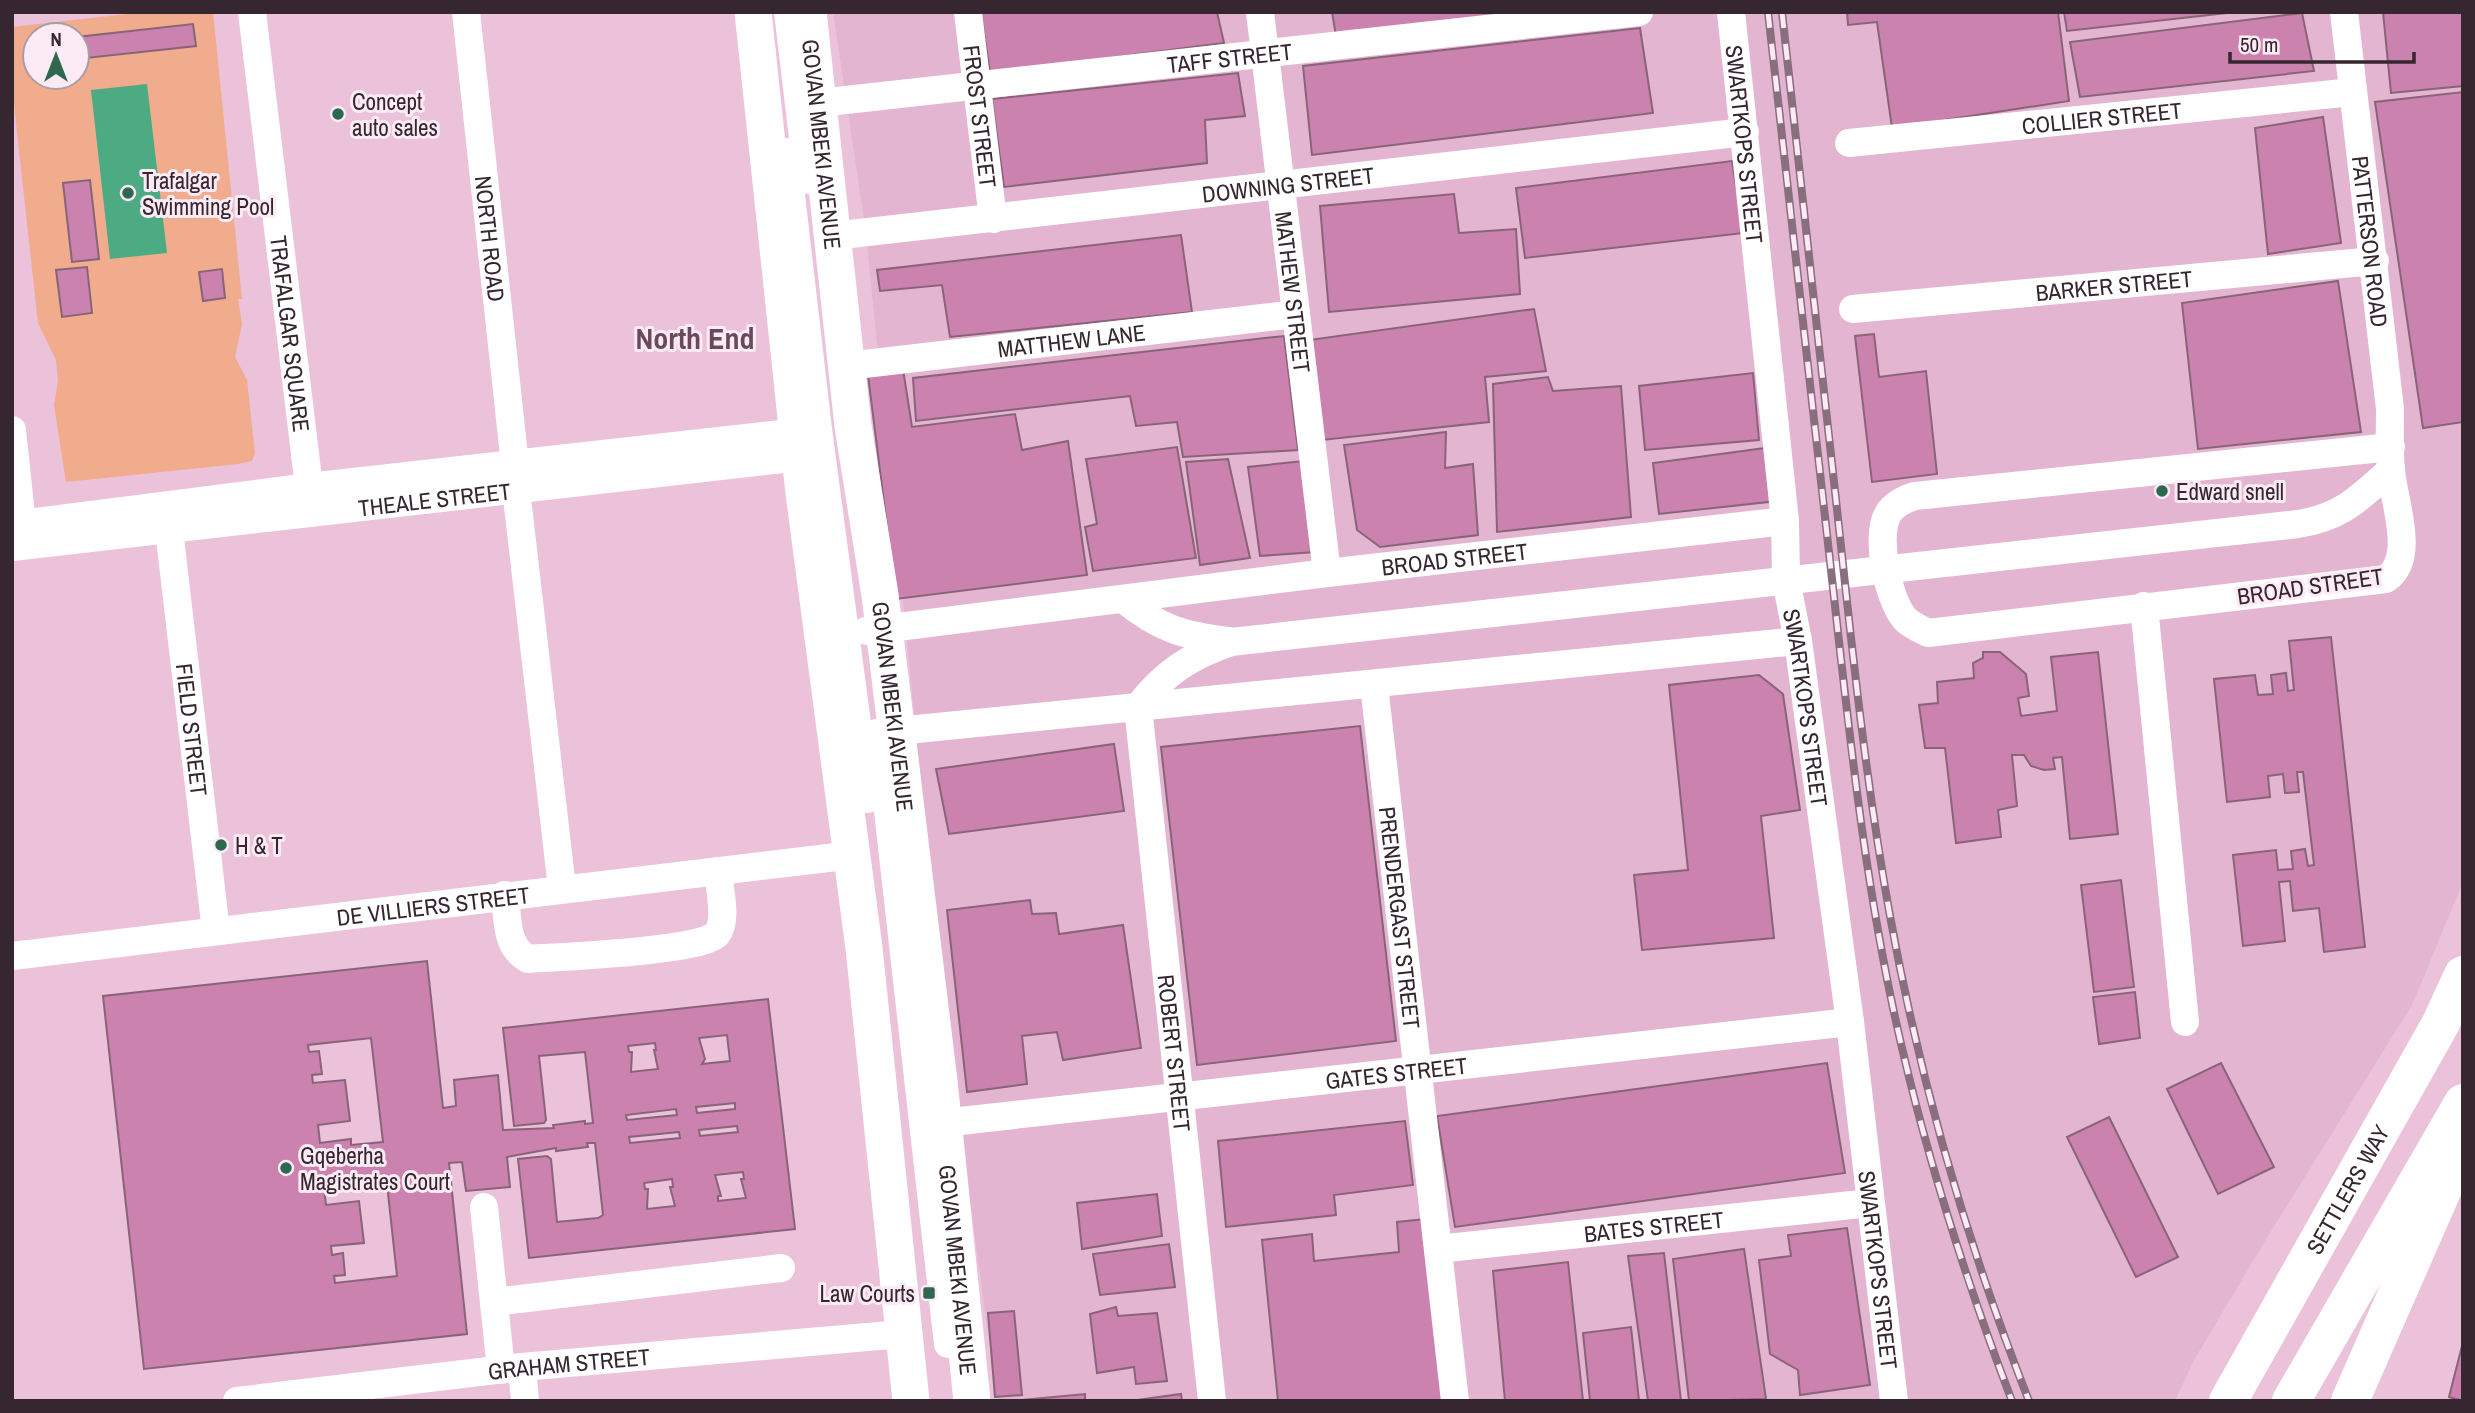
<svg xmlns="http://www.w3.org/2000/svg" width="2475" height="1413" font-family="'Archivo Narrow',sans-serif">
<rect width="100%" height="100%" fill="#ebc2d9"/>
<path fill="#e4b5d0" d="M833,12H2463V882L2412,1005L2271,1231L2194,1360L2175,1401H997L958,1111L917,743L866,233Z"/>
<path fill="#f1ab8d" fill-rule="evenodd" d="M144,12H213L242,299H238L242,324L235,357L247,380L255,453L252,461L238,464L66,482L54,405L58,381L56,360L38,323L12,87V27ZM35,35H77V77H35Z"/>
<path fill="#4dab84" d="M147,84L167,253L110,259L91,90Z"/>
<g fill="#cc82ae" stroke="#886478" stroke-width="2" fill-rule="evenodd">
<path d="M981,12H1217L1224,43L990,73Z"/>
<path d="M1332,12H1531L1336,36Z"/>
<path d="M1847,12H2058L2069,101L1892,128L1877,22L1848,25Z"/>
<path d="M2064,12H2236L2067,31Z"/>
<path d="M2383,12H2463V86L2391,93Z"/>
<path d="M2302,13L2314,71L2080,97L2070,42Z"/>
<path d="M193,24L196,46L77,59V37Z"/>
<path d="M1640,28L1653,113L1312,155L1303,66Z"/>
<path d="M35,41V64H33L31,42Z"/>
<path d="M1238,73L1245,116L1205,120L1207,163L1004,187L992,99Z"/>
<path d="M2463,92V422L2423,428L2375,102Z"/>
<path d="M2323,117L2341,243L2268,254L2255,128Z"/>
<path d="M1732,161L1744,233L1525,258L1516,188Z"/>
<path d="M90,180L99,259L72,262L63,183Z"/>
<path d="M1454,194L1459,233L1516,229L1520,294L1329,312L1320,206Z"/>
<path d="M1181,235L1192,312L950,337L942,285L880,291L877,270Z"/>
<path d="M87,267L92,313L62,317L56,270Z"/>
<path d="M222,269L225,298L203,301L199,272Z"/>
<path d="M2338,281L2361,432L2198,449L2182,303Z"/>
<path d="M1534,309L1546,371L1485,377L1489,422L1322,440L1309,340Z"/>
<path d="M1874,334L1879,377L1926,371L1937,474L1872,482L1855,336Z"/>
<path d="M1284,336L1298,450L1183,457L1177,422L1136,426L1130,396L916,421L913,378Z"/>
<path d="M903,369L912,427L1015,414L1022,450L1068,441L1087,575L896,599L868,375Z"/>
<path d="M1753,373L1759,440L1645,450L1639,386Z"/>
<path d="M1548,377L1553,391L1621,386L1631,517L1497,532L1493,384Z"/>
<path d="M1446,432L1445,468L1473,464L1478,535L1380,547L1357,530L1344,445Z"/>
<path d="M1177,447L1196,558L1093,571L1085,527L1097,524L1086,459Z"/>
<path d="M1773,447L1777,501L1659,514L1653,463Z"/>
<path d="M1228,459L1250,558L1200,565L1186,462Z"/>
<path d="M1303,461L1315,552L1260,556L1248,467Z"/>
<path d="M2331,637L2365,947L2324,952L2319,908L2293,911L2290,881L2279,882L2285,941L2243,946L2233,855L2276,850L2278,870L2293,869L2291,851L2305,849L2308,866L2314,865L2303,772H2297L2299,792L2285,793L2283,774L2268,776L2270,797L2227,802L2214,679L2255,675L2258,695L2273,694L2271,675L2286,673L2288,691L2294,690L2289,641Z"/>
<path d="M1983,652H2000L2026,674L2029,696L2018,698L2021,716L2057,711L2051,657L2098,652L2118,834L2070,839L2062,757L2053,758L2055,769L2044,770L2031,766L2024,755H2012L2017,806L1998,810L2001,837L1956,843L1945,748H1925L1919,705L1938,703L1937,682L1974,678L1973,663L1983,658Z"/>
<path d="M1759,675L1783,694L1800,810L1761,816L1774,938L1642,950L1634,875L1688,870L1669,685Z"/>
<path d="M1360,726L1396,1041L1197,1065L1161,747Z"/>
<path d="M1114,744L1124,811L949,834L936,769Z"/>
<path d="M2121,880L2134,987L2094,992L2081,885Z"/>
<path d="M1030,900L1032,914L1056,913L1059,934L1123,925L1141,1048L1063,1060L1057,1032L1022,1036L1027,1084L967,1092L947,910Z"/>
<path d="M427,961L443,1108L456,1106L454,1080L498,1075L503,1130L554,1128L553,1125L585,1121V1124L593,1123L585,1052L539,1056L546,1120L544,1123L514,1126L503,1028L768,999L795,1229L529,1258L518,1159L547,1156L551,1159L557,1222L598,1218L603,1215L595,1143H587L588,1147L556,1151V1148L507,1157L510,1187L466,1191L462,1162L449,1163L467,1334L144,1369L103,996ZM727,1035L730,1061L702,1064L705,1059L699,1038ZM371,1038L383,1142L351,1145V1139L320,1143L318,1125L350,1121L345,1080L313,1083L312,1075L322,1074L319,1051L309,1052L308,1045ZM655,1043L656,1050H654L658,1069L631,1072L632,1052H629L628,1046ZM735,1103V1109L697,1113L696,1107ZM676,1109L677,1115L627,1120L626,1115ZM737,1126L738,1132L700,1136L699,1130ZM679,1132L680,1138L630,1143L629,1137ZM743,1172L744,1179H741L746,1198L718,1201V1196H721L715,1175ZM386,1175L397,1276L335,1283L334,1276L345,1275L343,1253L332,1255L331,1246L364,1243L359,1201L326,1205L324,1188L357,1184L356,1179ZM672,1179L673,1187H670L675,1206L647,1209L648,1189H645L644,1183Z"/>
<path d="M2135,992L2140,1038L2099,1044L2093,997Z"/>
<path d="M1827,1063L1845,1173L1455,1227L1437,1116Z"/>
<path d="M2221,1063L2274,1167L2218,1194L2167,1089Z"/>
<path d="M2109,1117L2178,1257L2136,1277L2067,1137Z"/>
<path d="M1405,1121L1413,1185L1334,1195L1336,1215L1226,1227L1218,1141Z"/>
<path d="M1157,1194L1162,1236L1082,1249L1077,1203Z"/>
<path d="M1425,1219L1449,1401H1278L1262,1240L1312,1234L1314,1261L1399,1252L1397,1222Z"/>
<path d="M1847,1228L1870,1385L1800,1395L1798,1370L1770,1354L1759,1260L1791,1256L1788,1235Z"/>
<path d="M1169,1244L1175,1287L1100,1295L1093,1254Z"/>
<path d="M1744,1249L1766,1399L1689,1401L1673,1259Z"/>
<path d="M1664,1253L1681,1401H1648L1628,1256Z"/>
<path d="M1568,1262L1583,1401H1505L1493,1271Z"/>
<path d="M1116,1307L1118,1316L1157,1313L1167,1381L1136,1384L1134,1367L1097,1373L1090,1314Z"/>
<path d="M1014,1311L1022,1395L995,1397L988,1313Z"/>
<path d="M1631,1327L1639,1401H1590L1583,1333Z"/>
<path d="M2463,1342V1401L2449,1397Z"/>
<path d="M1085,1394V1401H1010Z"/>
<path d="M1181,1394L1182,1401H1130Z"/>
</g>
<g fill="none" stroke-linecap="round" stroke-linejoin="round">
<g stroke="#fff" stroke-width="28">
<path id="s1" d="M252,12L309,487"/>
<path id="s2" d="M466,12L515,465"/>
<path d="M788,12L808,180"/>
<path id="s3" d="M968,12L993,219"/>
<path id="s4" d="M1260,12L1327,573"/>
<path id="s5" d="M1731,12L1785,521L1786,580L1798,641L1850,1022L1894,1401"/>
<path id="s6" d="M2344,12L2390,409C2390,429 2389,450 2391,470C2393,500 2417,558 2386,579L1928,633C1920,629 1911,625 1905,619C1888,600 1875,536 1888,514C1894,504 1905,499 1915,496L2391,447"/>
<path id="s7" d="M819,103L1639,12"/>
<path id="s8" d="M1849,143L2353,92"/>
<path d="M786,152L818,429L867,799"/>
<path id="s9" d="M833,236L1745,132"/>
<path id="s10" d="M1853,309L2375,261"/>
<path id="s11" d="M847,366L1296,314"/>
<path d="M12,430L22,524"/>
<path d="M516,489L562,888"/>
<path d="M12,525L309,487L816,430"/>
<path id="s12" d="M169,530L216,931"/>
<path id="s13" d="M12,547L819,455"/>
<path d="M1123,599C1160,629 1182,635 1228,641"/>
<path d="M2144,606L2185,1022"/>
<path id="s14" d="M866,631L1327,573L1785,521"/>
<path id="s15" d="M1374,685L1455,1401"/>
<path d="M1138,707C1164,673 1190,656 1231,642L2298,524C2342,517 2358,499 2391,470"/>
<path id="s16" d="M1138,707L1212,1401"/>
<path d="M877,733L1798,641"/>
<path d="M882,758L948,1344"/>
<path d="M505,895C508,920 505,946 528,959C557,957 704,951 717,934C728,920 719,888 718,871"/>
<path id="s17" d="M12,956L853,855"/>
<path id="s18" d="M942,1123L1850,1022"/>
<path d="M484,1207L501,1370"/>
<path id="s19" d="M1438,1249L1870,1203"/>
<path d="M494,1302L781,1268"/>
<path d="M522,1367L525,1401"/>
<path id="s20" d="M237,1401L522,1367L902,1334"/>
</g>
<g stroke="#fff" stroke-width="37">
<path d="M753,12L804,493L864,948L911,1401"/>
<path id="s21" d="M808,12L853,426L880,595L939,1081L972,1401"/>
</g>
<g stroke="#fff" stroke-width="38">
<path id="s22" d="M2228,1401L2441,1023L2463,975"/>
<path d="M2291,1401L2463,1103"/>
<path d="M2350,1401L2463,1143"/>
</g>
<g stroke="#896e7e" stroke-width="8">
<g id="rail">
<path d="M1768,12C1789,198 1810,384 1831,570C1849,730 1865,891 1902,1048C1930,1168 1968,1286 2012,1401"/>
<path d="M1782,12C1800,175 1818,337 1836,500C1851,639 1865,778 1890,916C1920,1081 1967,1244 2029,1401"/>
</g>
</g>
<use href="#rail" stroke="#fcebf4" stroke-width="5" stroke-dasharray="16" stroke-linecap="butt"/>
</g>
<g fill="#2f6850" stroke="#fcebf4" stroke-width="2.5">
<circle cx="338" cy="114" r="7"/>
<circle cx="128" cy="193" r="7"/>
<circle cx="2162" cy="491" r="7"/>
<circle cx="221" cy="845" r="7"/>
<circle cx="286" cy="1168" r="7"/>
<rect x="922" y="1286" width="14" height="14" rx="3.5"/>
</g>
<g text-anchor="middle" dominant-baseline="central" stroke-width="6" stroke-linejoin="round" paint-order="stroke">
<g font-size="23" fill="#35262f" stroke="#fcebf4">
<text stroke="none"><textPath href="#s7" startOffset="413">TAFF STREET</textPath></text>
<text stroke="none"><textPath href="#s3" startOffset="105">FROST STREET</textPath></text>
<text stroke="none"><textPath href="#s8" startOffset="254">COLLIER STREET</textPath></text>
<text stroke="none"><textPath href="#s21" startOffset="133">GOVAN MBEKI AVENUE</textPath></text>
<text stroke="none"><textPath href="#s5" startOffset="133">SWARTKOPS STREET</textPath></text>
<text stroke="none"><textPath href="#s9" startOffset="458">DOWNING STREET</textPath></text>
<text stroke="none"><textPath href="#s2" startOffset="228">NORTH ROAD</textPath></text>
<text stroke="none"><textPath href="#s6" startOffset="231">PATTERSON ROAD</textPath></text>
<text stroke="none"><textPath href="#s10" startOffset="262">BARKER STREET</textPath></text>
<text stroke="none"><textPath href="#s4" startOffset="282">MATHEW STREET</textPath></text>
<text stroke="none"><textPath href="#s1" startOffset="324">TRAFALGAR SQUARE</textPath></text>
<text stroke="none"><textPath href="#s11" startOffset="226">MATTHEW LANE</textPath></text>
<text stroke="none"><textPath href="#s13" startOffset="425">THEALE STREET</textPath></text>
<text stroke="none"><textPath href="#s14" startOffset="593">BROAD STREET</textPath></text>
<text transform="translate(2310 586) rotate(-8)">BROAD STREET</text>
<text stroke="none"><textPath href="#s21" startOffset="700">GOVAN MBEKI AVENUE</textPath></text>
<text stroke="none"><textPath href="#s5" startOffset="700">SWARTKOPS STREET</textPath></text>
<text stroke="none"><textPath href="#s12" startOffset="201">FIELD STREET</textPath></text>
<text stroke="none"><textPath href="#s17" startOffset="424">DE VILLIERS STREET</textPath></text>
<text stroke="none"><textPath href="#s15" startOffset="234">PRENDERGAST STREET</textPath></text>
<text stroke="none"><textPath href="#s16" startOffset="348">ROBERT STREET</textPath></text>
<text stroke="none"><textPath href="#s18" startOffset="457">GATES STREET</textPath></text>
<text stroke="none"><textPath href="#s22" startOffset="243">SETTLERS WAY</textPath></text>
<text stroke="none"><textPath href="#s19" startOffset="217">BATES STREET</textPath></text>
<text stroke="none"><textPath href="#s21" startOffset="1267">GOVAN MBEKI AVENUE</textPath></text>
<text stroke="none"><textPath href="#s5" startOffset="1267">SWARTKOPS STREET</textPath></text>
<text stroke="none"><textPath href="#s20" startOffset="334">GRAHAM STREET</textPath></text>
</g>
<g font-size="23" fill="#35262f" stroke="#fcebf4" text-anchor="start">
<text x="352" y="101">Concept<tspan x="352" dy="26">auto sales</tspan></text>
<text x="142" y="180">Trafalgar<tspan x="142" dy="26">Swimming Pool</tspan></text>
<text x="2176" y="491">Edward snell</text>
<text x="235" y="845">H &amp; T</text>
<text x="300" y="1155">Gqeberha<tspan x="300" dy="26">Magistrates Court</tspan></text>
<text x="915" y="1293" text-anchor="end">Law Courts</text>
</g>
<g font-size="30" font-weight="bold" fill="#6b495c" stroke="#fcebf4">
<text x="695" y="338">North End</text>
</g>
</g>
<rect width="2475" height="1413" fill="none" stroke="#35262f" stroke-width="28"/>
<g transform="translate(56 56)"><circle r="33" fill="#fcebf4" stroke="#ac9ca5" stroke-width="2"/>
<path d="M0-5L12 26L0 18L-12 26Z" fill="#2f6850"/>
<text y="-10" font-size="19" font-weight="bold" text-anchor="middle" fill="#35262f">N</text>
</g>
<path d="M2230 52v10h184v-10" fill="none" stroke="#35262f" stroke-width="3.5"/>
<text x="2240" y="52" font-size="21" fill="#35262f" stroke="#fcebf4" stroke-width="5" paint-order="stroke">50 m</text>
</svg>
